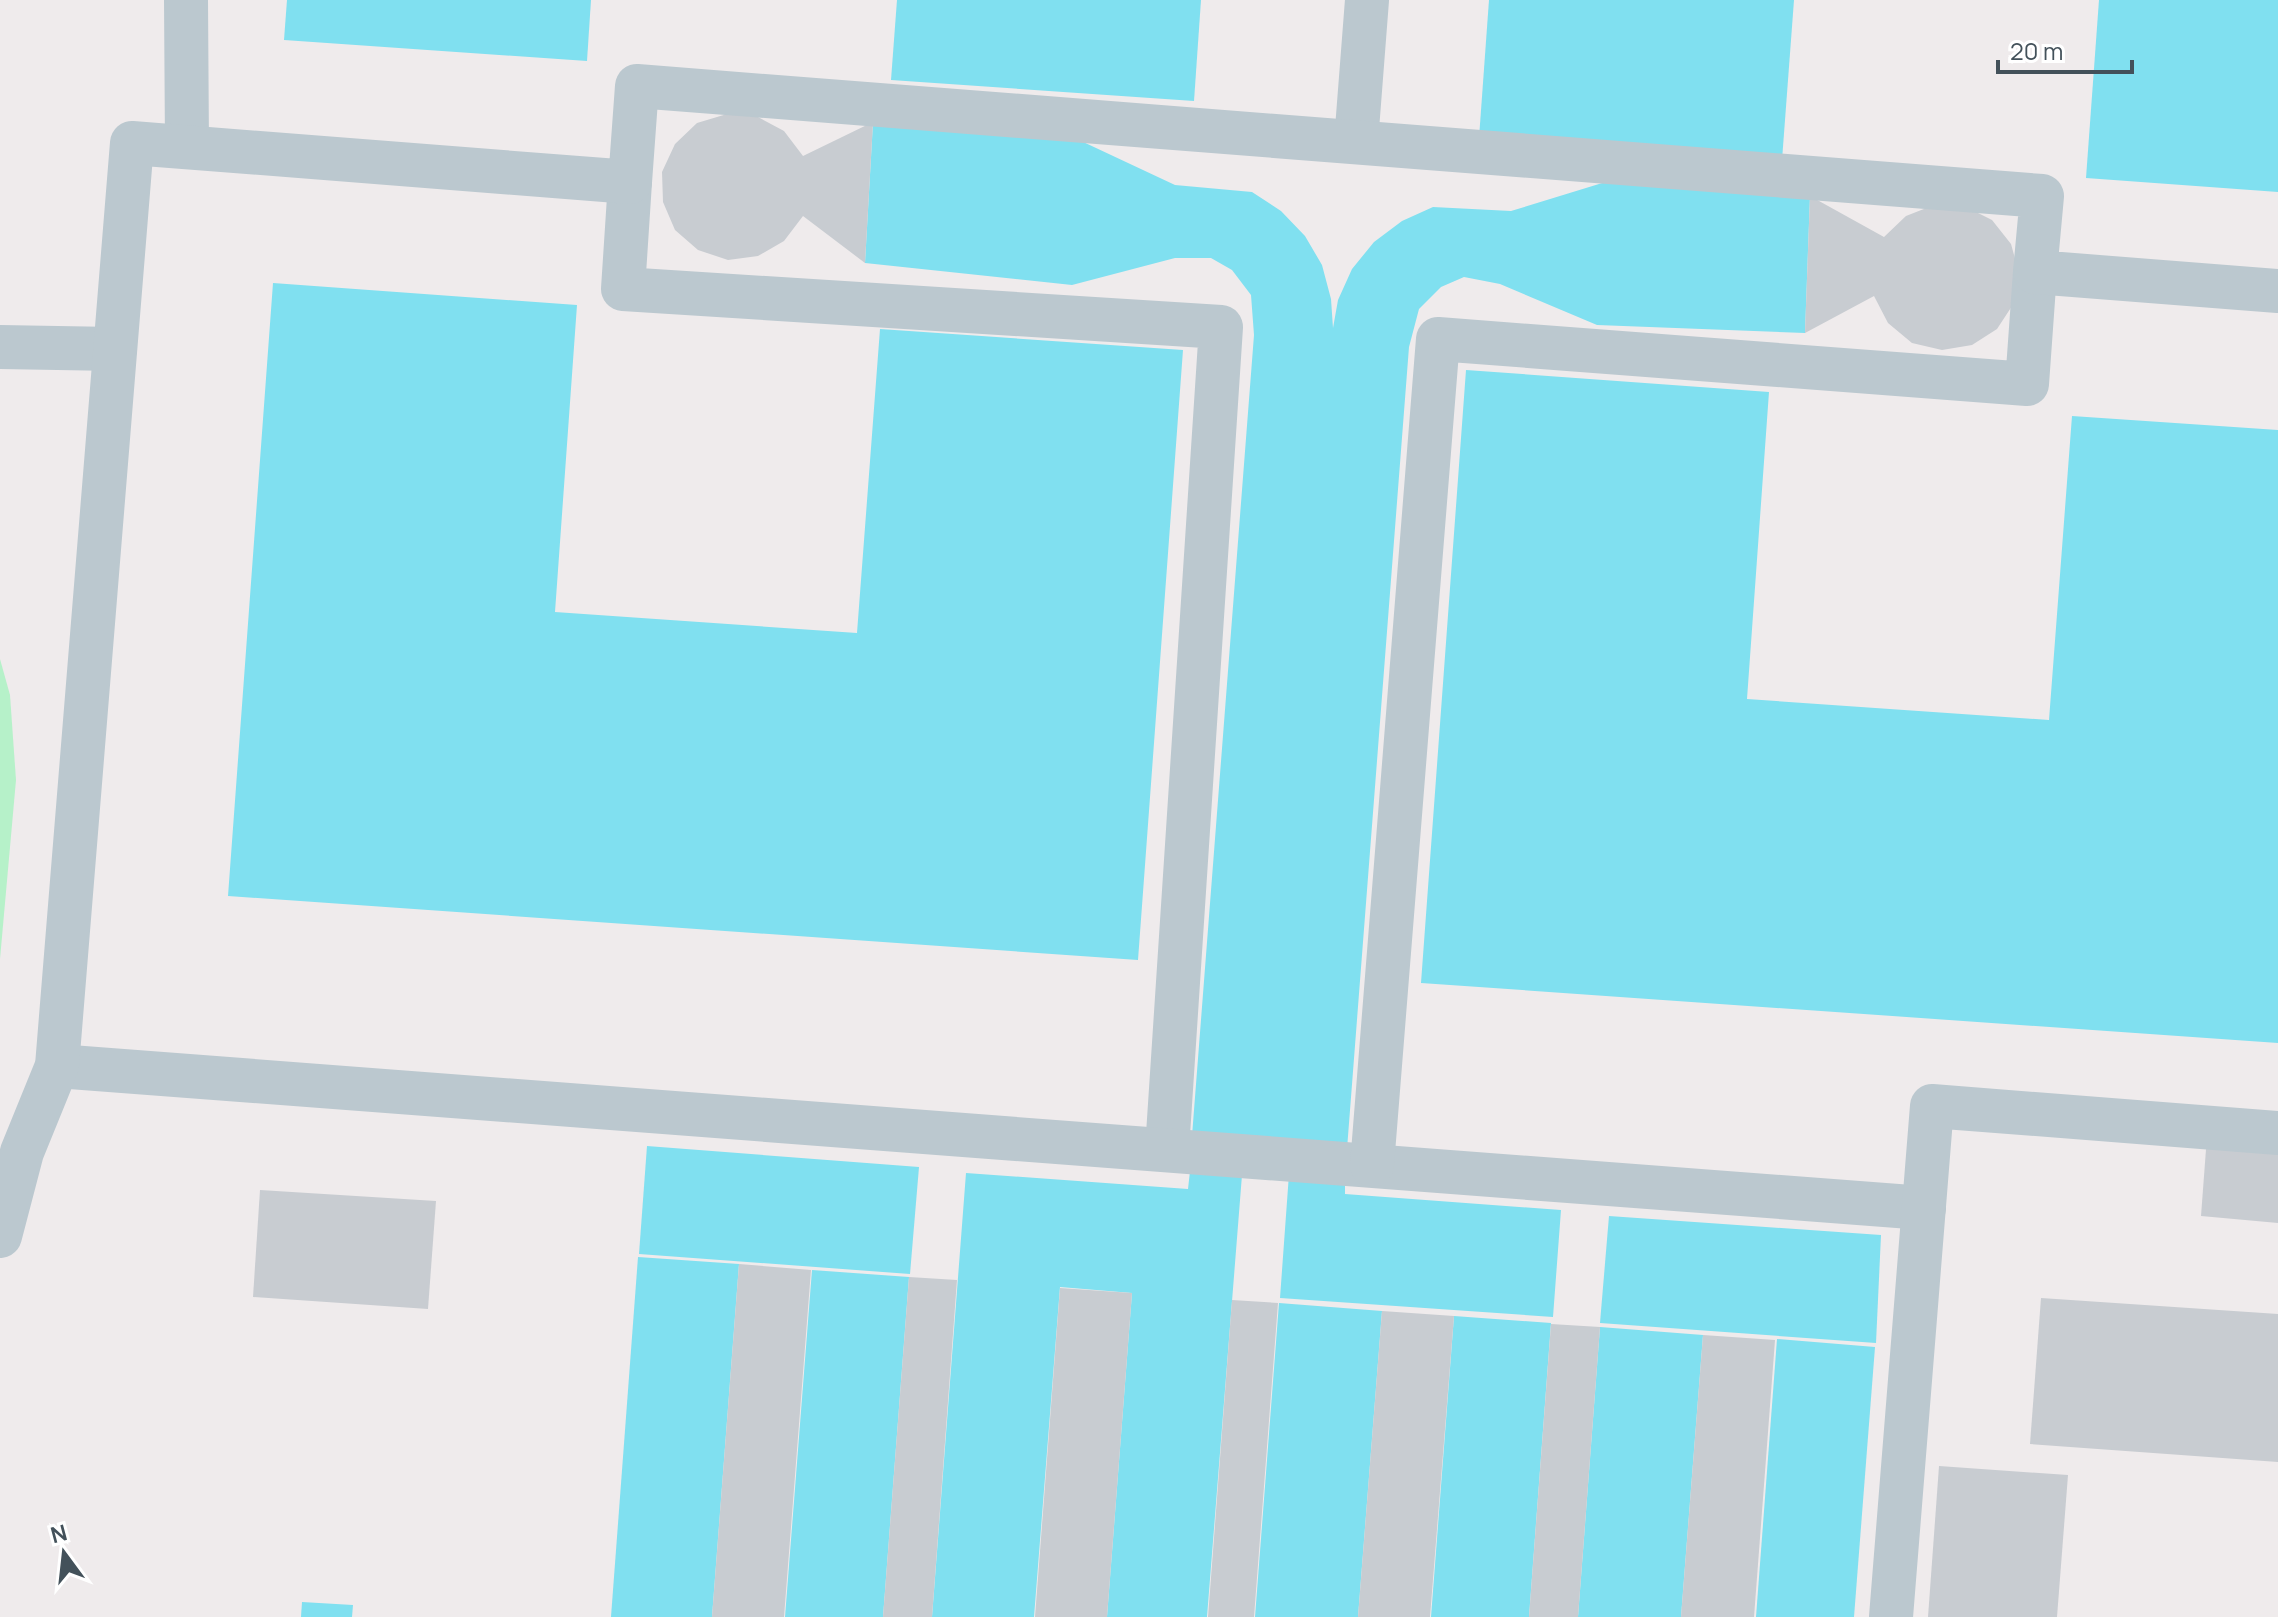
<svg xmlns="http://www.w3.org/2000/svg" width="2278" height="1617" font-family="Manrope,sans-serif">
<rect width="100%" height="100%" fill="#efebec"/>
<path fill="#b6f1c9" d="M0,659L10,695L16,780L0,959Z"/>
<g fill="#80e0f0">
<path d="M287,0H591L587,61L284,40Z"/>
<path d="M897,0H1201L1194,101L891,80Z"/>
<path d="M1489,0H1794L1782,160L1479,138Z"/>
<path d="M2099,0H2278V192L2086,178Z"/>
<path d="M873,122L1079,140L1175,185L1252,192L1281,211L1305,236L1322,265L1331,299L1333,328L1338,300L1352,269L1374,242L1402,221L1433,207L1511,211L1612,180L1810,196L1805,333L1597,325L1500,284L1464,277L1441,287L1419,309L1409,347L1347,1149L1192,1136L1254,335L1251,295L1232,270L1211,258H1175L1072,285L865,263Z"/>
<path d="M273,283L577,305L555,612L857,633L880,329L1183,350L1138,960L228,896Z"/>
<path d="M1466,370L1769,392L1747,699L2049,720L2072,416L2278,430V1043L1421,983Z"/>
<path d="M647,1146L919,1167L910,1274L639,1254Z"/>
<path d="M1190,1171L1242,1175L1207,1617H1107L1132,1293L1060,1287L1034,1617H932L966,1173L1188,1189Z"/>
<path d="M1289,1174L1345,1179V1194L1561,1210L1553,1317L1280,1298Z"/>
<path d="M1609,1216L1881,1235L1876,1343L1600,1323Z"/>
<path d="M638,1257L739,1264L712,1617H611Z"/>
<path d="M812,1270L909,1277L883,1617H785Z"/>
<path d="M1279,1303L1382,1311L1358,1617H1255Z"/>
<path d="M1454,1316L1551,1323L1529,1617H1431Z"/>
<path d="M1600,1327L1703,1335L1681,1617H1578Z"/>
<path d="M1777,1339L1875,1347L1854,1617H1756Z"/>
<path d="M302,1602L353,1605L352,1617H301Z"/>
</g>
<g fill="#c8ccd1">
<path d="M727,114L758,117L784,131L803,156L873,122L865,263L803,216L784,241L758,256L728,260L698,250L675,230L663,202L662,172L675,144L697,123Z"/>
<path d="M1810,196L1884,237L1906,216L1934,205L1964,206L1992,220L2011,244L2019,273L2014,303L1997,329L1972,345L1942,350L1912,343L1888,323L1874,296L1805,333Z"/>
<path d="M2207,1136L2278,1141V1223L2201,1216Z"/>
<path d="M260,1190L436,1201L428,1309L253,1297Z"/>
<path d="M739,1264L811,1270L784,1617H712Z"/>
<path d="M909,1277L957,1280L932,1617H883Z"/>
<path d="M1060,1288L1132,1293L1107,1617H1035Z"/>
<path d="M2041,1298L2278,1314V1462L2030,1444Z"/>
<path d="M1232,1300L1278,1303L1254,1617H1208Z"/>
<path d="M1382,1311L1454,1316L1430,1617H1358Z"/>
<path d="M1551,1324L1600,1327L1578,1617H1529Z"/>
<path d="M1703,1335L1775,1340L1754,1617H1681Z"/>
<path d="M1939,1466L2068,1475L2057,1617H1928Z"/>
</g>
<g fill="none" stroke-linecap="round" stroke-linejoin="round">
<g stroke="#bbc8cf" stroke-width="44">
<path d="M186,0L187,147"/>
<path d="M1356,142L1367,0"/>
<path d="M630,182L623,289L1221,327L1167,1150"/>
<path d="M0,347L115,349"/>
<path d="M57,1066L1924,1208"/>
<path d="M1372,1165L1438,339L2027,384L2035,272"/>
<path d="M0,1236L22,1152L57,1066L132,143L630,182L637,86L2042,196L2035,272L2278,291"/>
<path d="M1891,1617L1932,1106L2278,1133"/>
</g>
</g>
<g transform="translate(64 1553) rotate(345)" stroke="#ffffff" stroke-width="6" paint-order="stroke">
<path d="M0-6L14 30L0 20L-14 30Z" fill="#43515a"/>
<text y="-12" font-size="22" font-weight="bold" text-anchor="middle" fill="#43515a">N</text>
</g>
<path d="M1998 60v12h134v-12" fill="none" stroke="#43515a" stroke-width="4"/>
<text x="2010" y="60" font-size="24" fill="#43515a" stroke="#ffffff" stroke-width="6" paint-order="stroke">20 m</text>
</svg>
